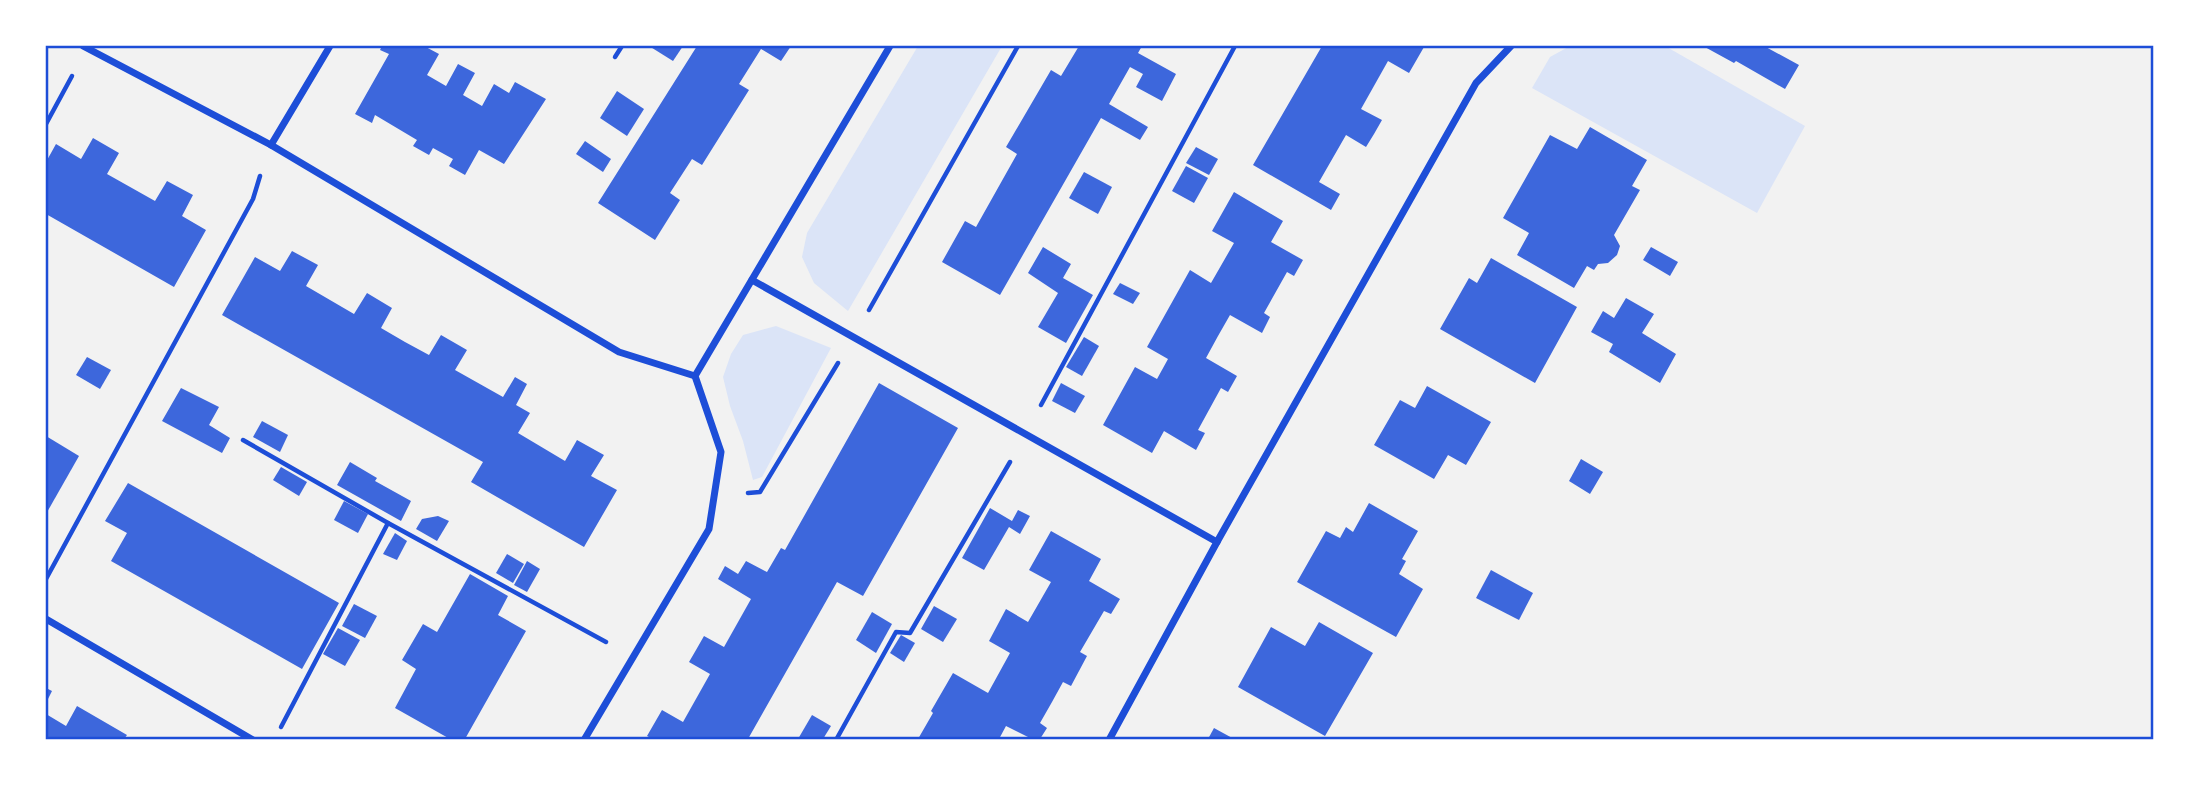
<svg xmlns="http://www.w3.org/2000/svg" width="2199" height="785" font-family="'DejaVu Sans',sans-serif">
<rect width="100%" height="100%" fill="#f2f2f2"/>
<g fill="#dbe4f7">
<path d="M918,46H1002L848,311L814,283L802,257L807,233Z"/>
<path d="M1570,46H1665L1805,126L1757,213L1532,88L1550,57Z"/>
<path d="M776,326L831,348L762,477L753,480L743,441L730,406L723,377L731,354L743,335Z"/>
</g>
<g fill="#3d67dc">
<path d="M382,46H424L439,54L427,75L446,86L458,64L475,73L463,95L482,106L494,84L509,93L515,82L546,99L504,164L479,150L465,175L449,166L453,159L433,148L429,155L413,146L417,140L375,115L372,123L355,114L389,54L380,50Z"/>
<path d="M649,46H683L673,61Z"/>
<path d="M697,46H791L781,61L761,49L739,84L749,90L702,165L692,159L670,193L680,200L655,240L598,203Z"/>
<path d="M1079,46H1142L1138,53L1176,74L1162,101L1136,87L1143,74L1130,67L1109,104L1148,127L1140,140L1101,118L1000,295L942,262L965,221L976,227L1017,154L1006,147L1051,70L1061,76Z"/>
<path d="M1322,46L1424,47L1409,73L1388,61L1361,109L1382,120L1374,134L1366,147L1346,135L1319,182L1340,194L1331,210L1253,165Z"/>
<path d="M1703,46H1764L1799,65L1785,89L1736,61L1734,63Z"/>
<path d="M617,91L644,109L627,136L600,118Z"/>
<path d="M1590,127L1647,160L1632,186L1640,190L1614,235L1620,246L1617,255L1608,263L1598,264L1594,270L1587,266L1574,288L1517,255L1529,233L1503,218L1550,135L1577,149Z"/>
<path d="M93,138L119,153L107,174L155,201L167,181L193,195L182,216L206,230L174,287L46,214V162L56,144L81,159Z"/>
<path d="M585,141L611,159L603,172L576,154Z"/>
<path d="M1196,147L1218,159L1209,175L1186,163Z"/>
<path d="M1186,166L1208,178L1194,203L1172,191Z"/>
<path d="M1084,172L1112,187L1098,214L1069,198Z"/>
<path d="M1234,192L1283,221L1271,242L1303,260L1294,276L1287,272L1264,313L1270,317L1262,333L1230,315L1218,336L1206,358L1237,376L1228,392L1221,388L1198,430L1205,433L1196,450L1164,431L1152,453L1103,425L1135,367L1157,379L1168,359L1147,347L1190,270L1211,283L1234,243L1212,231Z"/>
<path d="M1043,247L1071,264L1063,278L1093,295L1066,343L1038,327L1058,293L1028,273Z"/>
<path d="M1651,247L1678,262L1670,276L1643,260Z"/>
<path d="M292,251L318,265L306,286L354,314L367,293L392,308L381,328L405,342L429,355L441,335L467,350L455,370L503,397L515,377L527,384L516,405L530,413L518,433L565,461L577,440L604,455L591,476L617,490L584,547L471,482L483,462L222,315L255,257L280,271Z"/>
<path d="M1491,258L1577,307L1535,383L1440,329L1469,278L1477,283Z"/>
<path d="M1120,283L1140,293L1133,304L1113,294Z"/>
<path d="M1626,298L1654,314L1642,333L1676,354L1660,383L1609,352L1613,344L1591,332L1603,311L1614,318Z"/>
<path d="M1084,337L1099,346L1082,376L1066,367Z"/>
<path d="M87,357L111,370L100,389L76,375Z"/>
<path d="M879,383L958,428L863,596L837,582L748,739H653L647,736L662,710L683,722L710,674L689,662L696,650L704,636L724,647L751,599L718,579L725,566L738,574L746,561L767,572L781,548L785,550Z"/>
<path d="M1061,383L1085,396L1075,413L1052,401Z"/>
<path d="M1427,386L1491,422L1466,465L1448,455L1434,479L1374,445L1400,400L1415,408Z"/>
<path d="M181,388L219,407L209,425L230,438L222,453L162,421Z"/>
<path d="M262,421L288,435L280,452L253,437Z"/>
<path d="M46,436L79,456L46,514Z"/>
<path d="M1581,459L1603,472L1590,494L1569,481Z"/>
<path d="M350,462L377,478L375,481L411,501L401,521L337,485Z"/>
<path d="M281,467L307,482L299,496L273,480Z"/>
<path d="M128,483L339,603L302,669L111,561L127,533L105,521Z"/>
<path d="M344,501L368,514L358,533L334,520Z"/>
<path d="M1369,503L1418,531L1402,559L1406,561L1399,574L1423,589L1396,637L1297,582L1326,531L1340,538L1346,527L1353,532Z"/>
<path d="M990,508L1012,521L1018,510L1030,516L1020,534L1009,527L984,570L962,558Z"/>
<path d="M438,516L449,521L437,541L416,529L422,519Z"/>
<path d="M1051,531L1101,559L1089,581L1120,599L1111,614L1104,611L1080,652L1087,656L1071,686L1063,682L1052,702L1040,723L1047,728L1040,739H1032L1006,726L999,739H918L933,713L931,711L953,673L988,693L1010,653L989,641L1006,609L1028,622L1051,582L1029,570Z"/>
<path d="M395,533L407,541L397,560L383,554Z"/>
<path d="M507,554L524,564L513,583L496,573Z"/>
<path d="M527,561L540,569L527,592L514,585Z"/>
<path d="M1491,570L1533,593L1519,620L1476,598Z"/>
<path d="M470,574L508,596L498,615L526,631L465,739H450L395,708L416,669L402,660L423,624L437,632Z"/>
<path d="M354,604L377,616L365,638L342,626Z"/>
<path d="M934,606L957,619L943,642L921,629Z"/>
<path d="M872,612L892,624L876,653L856,640Z"/>
<path d="M1319,622L1373,653L1325,736L1238,687L1271,627L1305,646Z"/>
<path d="M338,628L360,640L345,666L323,654Z"/>
<path d="M901,635L915,643L904,662L890,653Z"/>
<path d="M46,688L52,691L46,703Z"/>
<path d="M77,706L127,735L124,739H46V714L66,726Z"/>
<path d="M812,715L831,726L823,739H798Z"/>
<path d="M1214,728L1234,739H1208Z"/>
</g>
<g fill="none" stroke-linecap="round" stroke-linejoin="round">
<g stroke="#1d4ed8" stroke-width="4.5">
<path d="M615,57L622,46"/>
<path d="M46,124L72,76"/>
<path d="M869,310L1018,46"/>
<path d="M1041,405L1235,46"/>
<path d="M243,440L388,523L606,642"/>
<path d="M748,493L760,492L838,363"/>
<path d="M46,579L253,199L260,176"/>
<path d="M281,727L388,523"/>
<path d="M836,740L896,632L910,633L1010,462"/>
</g>
<g stroke="#1d4ed8" stroke-width="7">
<path d="M83,46L271,145L619,352L695,376"/>
<path d="M271,145L330,46"/>
<path d="M752,280L1217,542"/>
<path d="M46,619L253,740"/>
<path d="M584,740L709,529L721,452L695,376L890,46"/>
<path d="M1109,740L1217,542L1476,83L1511,46"/>
</g>
</g>
<rect width="2199" height="785" fill="none" stroke="#ffffff" stroke-width="94"/>
<rect x="47" y="47" width="2105" height="691" fill="none" stroke="#1d4ed8" stroke-width="2.5"/>
</svg>
